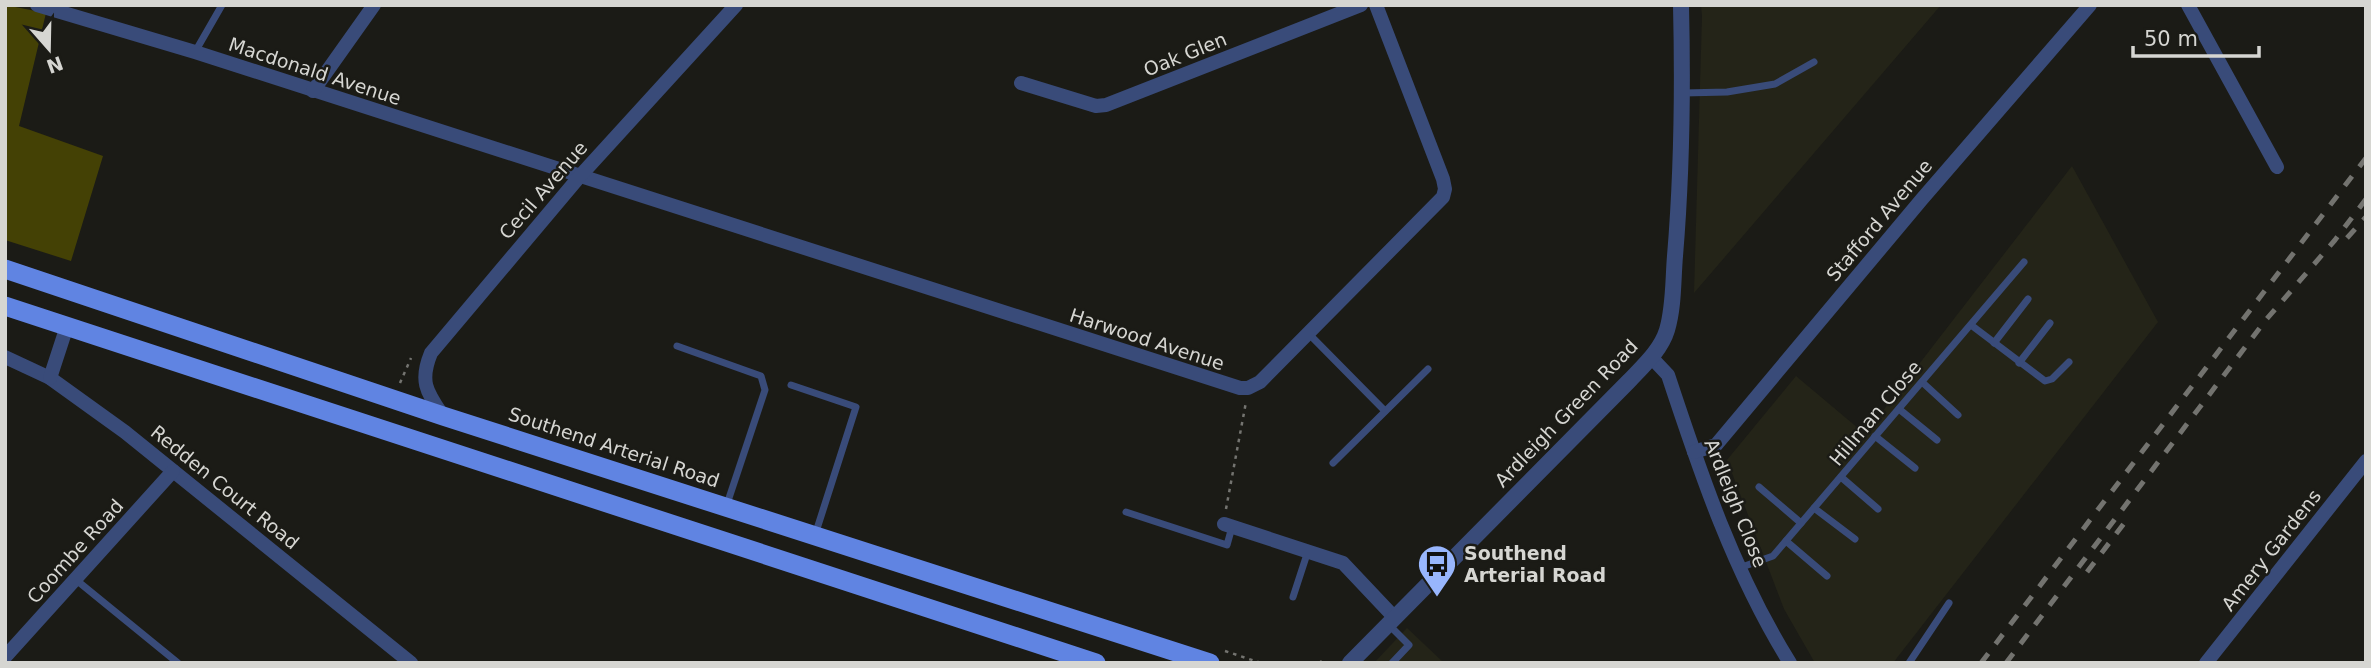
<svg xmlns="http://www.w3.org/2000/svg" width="2371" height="668" font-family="'DejaVu Sans',sans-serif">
<rect width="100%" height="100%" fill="#1b1b16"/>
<g fill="#242418">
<path d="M1701,5H1941L1694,293L1702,16Z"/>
<path d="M2072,166L2158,322L1893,663H1815L1784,609L1727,460L1796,376L1865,434Z"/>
<path d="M1407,628L1444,663H1374Z"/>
</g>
<path fill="#444105" d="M5,5L46,13L19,126L103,156L71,261L5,240Z"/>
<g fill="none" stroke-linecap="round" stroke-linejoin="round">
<g stroke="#747470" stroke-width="2.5" stroke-dasharray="3.5 5" stroke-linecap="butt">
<path d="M400,383L411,358"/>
<path d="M1226,509L1246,402"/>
<path d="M1225,651L1261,663"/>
<path d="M1319,663L1323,660"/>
</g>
<g stroke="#394b79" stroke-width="7">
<path d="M195,52L222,5"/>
<path d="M1683,93L1727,92L1775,84L1814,62"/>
<path d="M1971,325L2045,381L2052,379L2069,362"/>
<path d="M1308,333L1385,411"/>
<path d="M1994,343L2028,299"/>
<path d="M677,346L761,376L765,390L726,507"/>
<path d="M2019,363L2050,323"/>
<path d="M1922,382L1958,415"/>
<path d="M791,385L856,407L815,535"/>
<path d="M1899,409L1937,440"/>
<path d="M1875,436L1915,468"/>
<path d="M1333,463L1428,369"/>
<path d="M1841,477L1878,509"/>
<path d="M1759,487L1801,523"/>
<path d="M1814,508L1855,539"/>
<path d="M1126,512L1227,545L1232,527"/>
<path d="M1786,541L1827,576"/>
<path d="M1739,568L1773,556L2024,262"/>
<path d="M75,579L178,663"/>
<path d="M1293,597L1308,551"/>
<path d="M1388,624L1409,645L1392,663"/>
<path d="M1909,663L1949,603"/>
</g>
<g stroke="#394b79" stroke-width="14">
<path d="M37,5L195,52L1240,388H1248L1260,382L1443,197L1445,189L1443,179L1376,5"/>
<path d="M2188,5L2277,167"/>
<path d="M1021,83L1096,106L1106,105L1361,5"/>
<path d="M313,91L374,5"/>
<path d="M5,357L50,378L125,432L411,663"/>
<path d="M1651,357L1668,375C1701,475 1734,573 1790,663"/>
<path d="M50,378L67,326"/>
<path d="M443,416C427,392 419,382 431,353L580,176L736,5"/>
<path d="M1694,452L1716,445L1922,199L2090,5"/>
<path d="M1224,524L1343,563L1394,617"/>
<path d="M5,657L173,471"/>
<path d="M2206,663L2366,461"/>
</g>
<path stroke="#394b79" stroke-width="16" d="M1350,663L1629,381C1643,366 1661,350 1667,330C1674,307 1673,279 1675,256C1682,172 1683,89 1681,5"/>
<g stroke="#6084e2" stroke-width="19">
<path d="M5,269L443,416L1210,663"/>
<path d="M5,306L1096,663"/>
</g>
<g stroke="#73736f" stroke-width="5" stroke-dasharray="12 12" stroke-linecap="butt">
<path d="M2347,238L2366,217"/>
<path d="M2087,572L2129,517"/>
<path d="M1981,663L2366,158"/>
<path d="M2006,663L2265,321L2335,240L2366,199"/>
</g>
</g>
<defs>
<g id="bus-pin" transform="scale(2.0125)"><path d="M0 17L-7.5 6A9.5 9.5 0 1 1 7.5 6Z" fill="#98b6fd" stroke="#1b1b16"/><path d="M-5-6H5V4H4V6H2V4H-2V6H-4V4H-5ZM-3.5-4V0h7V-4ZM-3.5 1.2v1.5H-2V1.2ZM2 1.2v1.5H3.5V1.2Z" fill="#111"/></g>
</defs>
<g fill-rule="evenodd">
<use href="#bus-pin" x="1437" y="564"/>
</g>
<g text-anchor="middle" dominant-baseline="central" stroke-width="5" stroke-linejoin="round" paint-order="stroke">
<g font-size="19" fill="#d6d6d2" stroke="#1b1b16">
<text transform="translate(1185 54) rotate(-22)">Oak Glen</text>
<text transform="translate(315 71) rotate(18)">Macdonald Avenue</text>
<text transform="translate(543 190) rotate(-49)">Cecil Avenue</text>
<text transform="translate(1879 220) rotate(-50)">Stafford Avenue</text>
<text transform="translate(1147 339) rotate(18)">Harwood Avenue</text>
<text transform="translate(1566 413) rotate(-46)">Ardleigh Green Road</text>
<text transform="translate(1875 413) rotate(-50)">Hillman Close</text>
<text transform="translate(614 447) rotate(18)">Southend Arterial Road</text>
<text transform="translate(225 487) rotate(39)">Redden Court Road</text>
<text transform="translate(1736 503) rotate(68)">Ardleigh Close</text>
<text transform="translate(2271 550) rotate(-52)">Amery Gardens</text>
<text transform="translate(75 551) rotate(-48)">Coombe Road</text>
</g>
<g font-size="19" font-weight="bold" fill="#d6d6d2" stroke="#1b1b16" text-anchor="start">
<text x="1464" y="553">Southend<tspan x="1464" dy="22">Arterial Road</tspan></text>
</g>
</g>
<rect width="2371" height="668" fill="none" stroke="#d6d6d2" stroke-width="14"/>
<g transform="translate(49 49) rotate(160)" stroke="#1b1b16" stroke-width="5" paint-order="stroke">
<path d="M0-5L12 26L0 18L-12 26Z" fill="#d6d6d2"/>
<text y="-10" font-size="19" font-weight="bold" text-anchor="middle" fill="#d6d6d2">N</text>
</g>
<path d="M2133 46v10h126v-10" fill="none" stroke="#d6d6d2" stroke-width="3.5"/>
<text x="2144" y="46" font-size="21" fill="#d6d6d2" stroke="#1b1b16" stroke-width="5" paint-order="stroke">50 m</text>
</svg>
